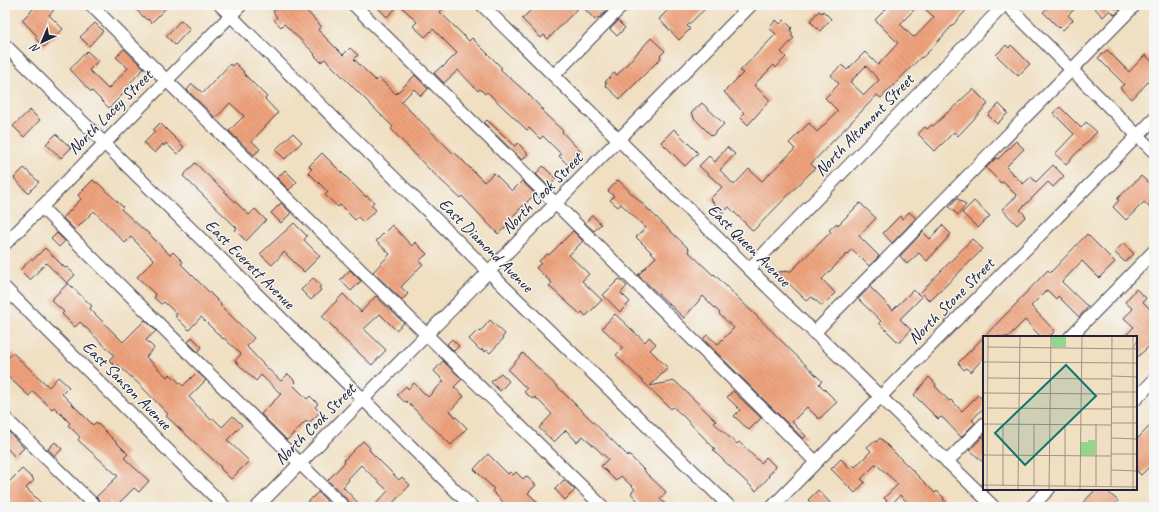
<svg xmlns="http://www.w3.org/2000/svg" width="1159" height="512" font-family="Caveat,sans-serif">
<defs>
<pattern id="building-back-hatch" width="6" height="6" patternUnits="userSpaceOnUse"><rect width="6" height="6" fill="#eea27c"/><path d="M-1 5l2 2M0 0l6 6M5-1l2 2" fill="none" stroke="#cc8b6c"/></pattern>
</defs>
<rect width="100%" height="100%" fill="#f6f6f2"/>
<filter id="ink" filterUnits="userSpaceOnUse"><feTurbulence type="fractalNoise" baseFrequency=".025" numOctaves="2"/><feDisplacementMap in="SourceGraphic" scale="8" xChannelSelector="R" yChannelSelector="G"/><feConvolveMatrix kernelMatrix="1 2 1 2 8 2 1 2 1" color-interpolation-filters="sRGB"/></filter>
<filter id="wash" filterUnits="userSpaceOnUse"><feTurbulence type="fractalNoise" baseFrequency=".012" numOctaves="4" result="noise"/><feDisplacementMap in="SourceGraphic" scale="16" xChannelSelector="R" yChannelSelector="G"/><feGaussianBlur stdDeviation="0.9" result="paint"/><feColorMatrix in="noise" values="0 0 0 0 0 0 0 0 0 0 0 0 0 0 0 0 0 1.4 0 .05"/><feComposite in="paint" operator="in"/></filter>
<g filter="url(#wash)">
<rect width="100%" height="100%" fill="#f0dfc1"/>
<g id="blocks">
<g fill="url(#building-back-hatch)" fill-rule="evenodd">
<path d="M37,5H48L54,10L49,15L63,29L44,47L35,38L37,36L22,20Z"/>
<path d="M131,5H169L151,23L148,19L147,20Z"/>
<path d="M280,5H301L321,26L318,30L343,55L350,48L358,55L354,59L376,81L379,78L396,94L415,75L428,89L421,96L414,89L401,102L454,154L455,153L484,182L494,173L512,191L522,181L535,194L509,220L511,222L498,234L462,196L460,198L428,168L391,129L393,127L325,59L321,62L314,55L315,54L284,24L281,27L274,20L277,17L273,12Z"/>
<path d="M375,5H399L387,17Z"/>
<path d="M400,5H437L442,10L440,12L469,41L472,38L502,68L500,69L528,94L544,111L543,112L563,131L562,132L581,152L574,159L575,160L569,166L559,156L561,154L543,136L540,139L529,128L527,130L487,92L485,94L480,89L478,91L458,70L444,83L434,73L442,66L443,67L457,53L433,29L425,37L413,26L417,22Z"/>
<path d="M536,5H581L548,39L544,35L541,38L522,19Z"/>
<path d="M581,5H601L607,11L599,18L598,17L595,20Z"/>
<path d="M673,5H709L687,26L690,29L679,40L659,19Z"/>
<path d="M890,5H919L900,24L913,37L914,36L915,37L934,17L921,5H971L931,49L922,58L921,57L881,98L877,95L811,164L815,168L753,231L729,207L723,213L710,199L722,187L699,166L709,156L715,162L727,147L735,154L720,170L734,185L749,169L762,181L795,149L789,143L809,123L817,132L838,111L825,98L839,84L831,75L842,65L847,70L865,52L878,65L898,43L875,20ZM866,66L879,80L864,95L850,82Z"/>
<path d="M1051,5H1079L1068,15L1073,20L1063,30L1060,27L1059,28L1043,12Z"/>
<path d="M1092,5H1125L1115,15L1110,10L1103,17Z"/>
<path d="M819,11L822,13L823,11L831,19L820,31L810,21Z"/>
<path d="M181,20L190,29L175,45L166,36Z"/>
<path d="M776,20L780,24L784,20L792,28L790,30L793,34L791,36L794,38L781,52L786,57L776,68L774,65L754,85L770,100L748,125L740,117L744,113L724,92L743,73L740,71L776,34L769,28Z"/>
<path d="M618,21L625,28L617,36L610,29Z"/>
<path d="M95,23L103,31L89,46L80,37Z"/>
<path d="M651,38L665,51L660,56L661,58L620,99L605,85L607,83L605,82L614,73L617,75Z"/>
<path d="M1006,45L1009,48L1011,45L1030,64L1018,76L996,55Z"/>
<path d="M124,49L144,68L130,83L132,85L109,108L92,91L91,92L70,69L87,51L98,61L89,70L108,89L128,68L116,57Z"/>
<path d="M1107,50L1129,72L1145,55L1154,63V85L1149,81L1132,99L1120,88L1124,84L1098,58Z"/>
<path d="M235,63L244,72L243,73L267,97L265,99L278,113L252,141L260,149L254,155L229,131L244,116L230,103L216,118L187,90L192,84L203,93L230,64L232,66Z"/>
<path d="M973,89L988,104L958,136L954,132L935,151L918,134L925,127L927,129L932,125L933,126Z"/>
<path d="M702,103L724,124L712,136L693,117L694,116L691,113Z"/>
<path d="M999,104L1008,113L997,124L988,115Z"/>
<path d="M1060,107L1081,128L1086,122L1097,132L1066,164L1055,154L1074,134L1053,113Z"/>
<path d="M30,110L40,120L24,137L13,126Z"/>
<path d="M487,120L515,146L518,143L528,154L522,160L484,123Z"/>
<path d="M160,123L184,147L177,154L166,143L164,146L163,144L155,153L144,143L155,132L153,130Z"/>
<path d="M674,129L698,153L685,166L661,142Z"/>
<path d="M293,133L302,142L285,159L275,150Z"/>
<path d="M56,134L71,148L61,158L46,144Z"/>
<path d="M1016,141L1024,149L1006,167L1023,184L1031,177L1036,182L1053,165L1064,176L1053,187L1048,182L1020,210L1026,216L1017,225L1002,209L1017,196L1003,182L1001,183L986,168L996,158L998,159Z"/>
<path d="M322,153L366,197L367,196L374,202L371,205L376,210L363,222L358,217L355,220L340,205L338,207L325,195L328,192L308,172L312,169L309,166Z"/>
<path d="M195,163L249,215L255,209L266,220L246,241L235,230L237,228L183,176Z"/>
<path d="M543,166L556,179L549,187L536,174Z"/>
<path d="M24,168L39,182L28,193L14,178Z"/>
<path d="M285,170L297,182L289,190L277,178Z"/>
<path d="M1141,176L1154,188V212L1144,202L1126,220L1113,207L1119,200L1117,199Z"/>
<path d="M93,180L96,183L97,182L123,207L121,209L145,231H146L170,255L173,252L183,262L181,264L221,304L220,305L254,338L247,346L248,348L265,366L281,381L288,374L296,382L293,385L307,399L310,396L318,404L315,407L320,412L309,423L306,421L287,440L261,414L281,394L261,375L256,381L235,361L241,354L224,338L223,339L201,317L189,330L175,316L177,314L164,302L161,304L154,298L156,295L137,277L154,260L131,237L125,243L94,211L75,230L63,218L81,199L78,195Z"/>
<path d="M618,180L689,249L688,251L713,275L714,274L822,381L819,384L837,402L819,419L807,407L792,422L806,436L803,439L703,339L707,335L718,344L734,328L719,314L720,313L703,296L684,318L638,275L656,257L636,237L646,228L621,204L618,207L610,200L614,196L608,191Z"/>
<path d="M957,198L966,205L958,215L949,207Z"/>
<path d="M974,201L990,216L978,228L962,213Z"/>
<path d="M281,203L291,213L281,223L271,213Z"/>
<path d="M860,203L876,218L859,236L879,256L869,266L852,249L822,279L835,293L822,306L812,297L807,301L777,272L791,271L831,232L829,230L837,223L838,225Z"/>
<path d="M909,212L916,218L892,243L883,233L900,216L902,219Z"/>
<path d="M592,215L601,224L594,231L585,223Z"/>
<path d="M294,223L307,236L304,240L320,256L304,272L284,252L272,265L260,254Z"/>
<path d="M392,225L412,246L415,242L427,254L419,261L423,264L401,287L408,294L402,300L373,272L390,254L376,241Z"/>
<path d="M942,225L951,234L927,261L919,253L907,264L900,256L923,232L930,239Z"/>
<path d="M573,231L583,241L569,255L589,274L582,281L602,300L586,316L582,312L580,314L549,286L552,283L536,268L541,263L539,261L547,254L549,255Z"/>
<path d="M57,233L65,241L59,247L51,239Z"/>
<path d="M1087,234L1115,262L1099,278L1082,261L1062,282L1088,307L1079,317L1058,296L1056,299L1047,290L1031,306L1055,331L1049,337H1041L1025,320L1008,337H984V357L971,372L966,368L964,370L958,363L1018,302H1017L1044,274L1048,270L1050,273Z"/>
<path d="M972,239L983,249L930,301L921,292Z"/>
<path d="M1124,243L1134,254L1125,262L1114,252Z"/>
<path d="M45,248L65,268L67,267L75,275L67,283L46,263L30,280L20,270L31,259L33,260Z"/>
<path d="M350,270L361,281L351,291L340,280Z"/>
<path d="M313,278L321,285L319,288L321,290L311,300L301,290Z"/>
<path d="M619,279L627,286L621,293L630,302L620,312L603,295Z"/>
<path d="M68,283L92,306L90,308L91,310L123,342L145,320L156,331L146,340L154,348L146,357L167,377L170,374L183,386L197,372L206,380L189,397L211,420L213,418L222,427L233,416L242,425L227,440L249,461L231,479L220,468L221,467L166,416L168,414L140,385L118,365L116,367L109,360L114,355L80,322L75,327L62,314L64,312L51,300Z"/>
<path d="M870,287L893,310L913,290L922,297L900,319L911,330L899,343L879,323L881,321L858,299Z"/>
<path d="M1136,289L1146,298L1143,302L1154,313V342L1136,358V337H1124L1134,327L1124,318L1133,309L1125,302Z"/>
<path d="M343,294L361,312L376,296L404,323L396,330L380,314L364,329L386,350L372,365L336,332L337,331L322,316Z"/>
<path d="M615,314L645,342L649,337L656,344L650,350L668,368L650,386L675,381L716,421L714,423L737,444L739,442L761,463L766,457L776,467L768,476L769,477L756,491L722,459L713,450L715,449L682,415L673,407L671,409L616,355L623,348L602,328Z"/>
<path d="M490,320L505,334L502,338L503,339L490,353L487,350L485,352L482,349L481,351L469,339L478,330L480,332Z"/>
<path d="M192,337L202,347L198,352L188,342Z"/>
<path d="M452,339L459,346L454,351L447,344Z"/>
<path d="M13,353L49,387L58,377L69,387L62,394L93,425L96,422L128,454L124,458L149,481L139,492L134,488L115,507L110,502L103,507L101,502L96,497L118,476L78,440L80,437L68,425L70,423L54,407L52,409L33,391L29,396L5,374V361Z"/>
<path d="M523,353L628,456L629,455L646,472H645L666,492L660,499L669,507H643L631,493L635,489L621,476L616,481L601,466L608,459L583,436L577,442L566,430L554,442L539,428L552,414L535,397L533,399L524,392L527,389L508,370Z"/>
<path d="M443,361L462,379L454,387L464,396L450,411L467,428L451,445L406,401L405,402L397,395L406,386L408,389L414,383L428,397L444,381L434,371Z"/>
<path d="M501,373L509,381L500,391L491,382Z"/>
<path d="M929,377L936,384L935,386L949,401L951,400L962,411L978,395L984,400V407L972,420L975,423L961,437L944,419L941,417L938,419L914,395Z"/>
<path d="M733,391L761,418L749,430L734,416L740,410L727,397Z"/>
<path d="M1154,422V462L1141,475L1136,470V440Z"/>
<path d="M5,428L24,448L15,457L5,446Z"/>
<path d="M983,436L984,437V463L970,450Z"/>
<path d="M880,438L935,493L937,491L944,498L943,499L950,507H912L900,495L891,505L884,498L898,484L876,464L861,479L865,482L855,493L831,469L841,459L850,468L853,465L855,467L871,451L867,447L874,441L876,442Z"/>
<path d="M363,441L370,448L369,450L399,480L402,477L410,485L389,507H373L388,491L361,465L348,479L349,480L343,487L362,507H351L349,502L328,480L345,462L344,460Z"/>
<path d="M55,442L62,449L55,456L48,449Z"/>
<path d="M488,454L508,474L510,472L513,475L516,472L523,479L526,476L536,485L528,493L542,507H508L492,491L494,489L474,469Z"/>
<path d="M22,469L34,480L26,488L45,507H5V486Z"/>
<path d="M564,480L575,490L565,500L555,489Z"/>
<path d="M1096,489H1105L1118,501L1112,507H1079Z"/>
<path d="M818,490L834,507H815L808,500Z"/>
<path d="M318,492L327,501L321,507H303Z"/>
</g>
</g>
</g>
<g filter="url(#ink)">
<use href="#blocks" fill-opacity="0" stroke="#413e4f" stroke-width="1"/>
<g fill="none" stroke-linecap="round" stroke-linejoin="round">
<g stroke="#413e4f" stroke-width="14">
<g id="minor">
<path d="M91,5L166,80L603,507"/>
<path d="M220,5L488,271L730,507"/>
<path d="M354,5L555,203L816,462"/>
<path d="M482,5L618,139L749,269L994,507"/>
<path d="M1007,5L1154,152"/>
<path d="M5,45L472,507"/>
<path d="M554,75L623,5"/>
<path d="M41,207L344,507"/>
<path d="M5,244L241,5"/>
<path d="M749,269L1004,5"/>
<path d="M5,288L225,507"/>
<path d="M814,333L1135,5"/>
<path d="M1070,337L1154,251"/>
<path d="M1136,399L1154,380"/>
<path d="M5,418L96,507"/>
<path d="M947,462L984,424"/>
<path d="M257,507L751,5"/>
<path d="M772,507L1154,119"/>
<path d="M1031,507L1049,489"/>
</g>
</g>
<use href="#minor" stroke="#fff" stroke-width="12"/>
</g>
</g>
<g text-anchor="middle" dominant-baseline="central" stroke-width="3" stroke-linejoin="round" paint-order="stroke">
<g font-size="17" fill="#22223b" stroke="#f6f6f2">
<text transform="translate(110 112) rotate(-45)">North Lacey Street</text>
<text transform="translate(864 125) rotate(-46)">North Altamont Street</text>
<text transform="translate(542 193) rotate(-45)">North Cook Street</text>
<text transform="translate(486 245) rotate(45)">East Diamond Avenue</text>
<text transform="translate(749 245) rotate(45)">East Queen Avenue</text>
<text transform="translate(250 264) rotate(45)">East Everett Avenue</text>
<text transform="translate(951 301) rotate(-45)">North Stone Street</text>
<text transform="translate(127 385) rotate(45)">East Sanson Avenue</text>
<text transform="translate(315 424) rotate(-45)">North Cook Street</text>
</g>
</g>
<g transform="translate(983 336)">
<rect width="154" height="154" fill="#f0dfc1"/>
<path d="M68,0H83V11H69ZM105,104H112V119H98V106H105Z" fill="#92d68e"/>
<path fill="none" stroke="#9e938b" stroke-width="1" d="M150,0V13M5,11L154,13M0,26L154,27M129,40L154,41M5,42L129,43M129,56H154M0,57L129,58M129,71H154M5,72L129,73M128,87H154M0,88L128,89M128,102L154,103M128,118H154M0,119L128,120M128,134L154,135M0,149L154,151M20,150V88M51,150V88M82,150V88M113,151V88M128,151L129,0M4,154L5,0M35,154L37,0M66,154L68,0M97,154L99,0M150,154V13L154,4"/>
<path fill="#0f766e" fill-opacity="0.15" stroke="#0f766e" stroke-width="2" d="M83,29L113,60L42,129L12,97Z"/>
<rect width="154" height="154" fill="none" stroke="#22223b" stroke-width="2"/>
</g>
<rect width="1159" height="512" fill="none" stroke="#f6f6f2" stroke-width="20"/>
<g transform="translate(42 42) rotate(224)" stroke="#f6f6f2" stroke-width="3" paint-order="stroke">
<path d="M0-3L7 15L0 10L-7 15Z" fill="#22223b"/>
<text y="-6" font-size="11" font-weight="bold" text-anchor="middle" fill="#22223b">N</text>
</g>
</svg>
